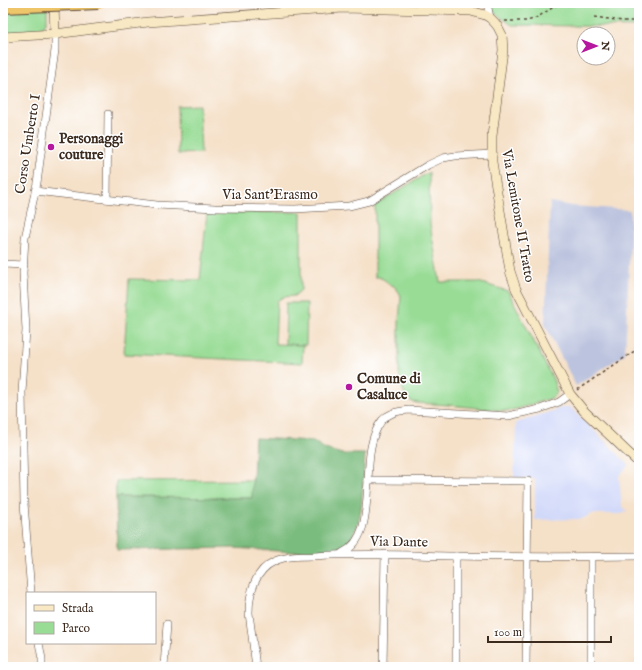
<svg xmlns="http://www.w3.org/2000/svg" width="642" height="670" font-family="'IM FELL English',serif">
<rect width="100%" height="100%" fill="#fff"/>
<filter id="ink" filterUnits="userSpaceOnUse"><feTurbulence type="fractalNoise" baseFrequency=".025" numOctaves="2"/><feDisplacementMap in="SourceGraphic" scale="8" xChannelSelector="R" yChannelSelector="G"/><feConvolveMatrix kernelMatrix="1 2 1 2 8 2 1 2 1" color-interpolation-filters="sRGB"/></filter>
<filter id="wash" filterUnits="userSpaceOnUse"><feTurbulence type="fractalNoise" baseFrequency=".012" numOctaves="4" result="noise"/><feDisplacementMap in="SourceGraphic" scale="16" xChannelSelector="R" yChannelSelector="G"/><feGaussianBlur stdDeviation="0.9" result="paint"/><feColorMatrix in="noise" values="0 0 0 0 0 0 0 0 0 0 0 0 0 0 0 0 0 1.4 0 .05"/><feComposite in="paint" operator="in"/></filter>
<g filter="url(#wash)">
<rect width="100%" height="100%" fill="#f5e0c8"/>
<path fill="#d1d9f9" d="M564,407H570L629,465L619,476L622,506L627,511L622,514H592L582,519L535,520V479L514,478L516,423Z"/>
<path fill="#bbc3de" d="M550,202L572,206L630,210V243L625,354L576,386L545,325Z"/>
<g fill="#98dc95" stroke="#6a835a">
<path d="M3,3H47V20L44,26L38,30L16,33H3Z"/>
<path d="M490,3H639V27L512,25L492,11Z"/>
<path d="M199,105L201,153L178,154L177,106Z"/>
<path d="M429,172L430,224L440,282H478L508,291L553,379L557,392L552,398L517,409L506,411L449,405L417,403L410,401L404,393L400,381L399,372V323L401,296L399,292L394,286L388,284L385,280L379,277H375V205Z"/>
<path d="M301,212V290L294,296L283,297L277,301L275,344L303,345L302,363L124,354L129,279L200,280L207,213Z"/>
<path d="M286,303H307L306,345L285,344Z"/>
<path d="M253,480V498L116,497V481Z"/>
</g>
<path fill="#7abc7e" stroke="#5a734e" d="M255,438L313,441L325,449L342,454H365L361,510L358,524L352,537L345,545L338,549L293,552L234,548L117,550L116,497L252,498Z"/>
</g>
<g filter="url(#ink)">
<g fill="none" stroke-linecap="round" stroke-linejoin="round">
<g stroke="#574538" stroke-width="8">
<g id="street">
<path d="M487,3L490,18"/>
<path d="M283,12V3"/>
<path d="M35,191L157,205L215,208L295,209L349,206L369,201L428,165L443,158L455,156L493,154"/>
<path d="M107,199L108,114"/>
<path d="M3,264L24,265"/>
<path d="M368,480L528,481L526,667"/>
<path d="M342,553C368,541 366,506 368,481C369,465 369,448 375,433C378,425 383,417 391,414C396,411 403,411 409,410L508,416L540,409L559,402L570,394"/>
<path d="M456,556V666"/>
<path d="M31,593L24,503L22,392L26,330L23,273L25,238L37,183L55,50V34"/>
<path d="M39,643L42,659V667"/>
<path d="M164,667L167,624"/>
<path d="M256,667L249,613C249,593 255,570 275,561C286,556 301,556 314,556C360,553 407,555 453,556C515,557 577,557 639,556"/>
<path d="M383,667L385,554"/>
<path d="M591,667V557"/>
</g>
</g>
<g stroke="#574538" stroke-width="10">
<g id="secondary">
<path d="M54,3L55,34"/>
<path d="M3,37L55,34L148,22L343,8L471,11L485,15L490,18L495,23L498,27L502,35L503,50L492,136V162L510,271L516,289L570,394L584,411L639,463"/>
</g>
</g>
<g stroke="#574538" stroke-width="1.5" stroke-dasharray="3 3" stroke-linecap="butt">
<path d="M594,17L623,21H639"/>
<path d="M505,21H527L536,18L560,3"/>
<path d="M577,390L639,348"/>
</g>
<use href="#street" stroke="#fff" stroke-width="7"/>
<use href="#secondary" stroke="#f8e8c3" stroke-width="9"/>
<g stroke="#574538" stroke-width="14" stroke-linecap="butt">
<path id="highway-bridge" d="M3,7L98,3"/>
</g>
<use href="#highway-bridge" stroke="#eec569" stroke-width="12"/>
</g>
</g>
<g fill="#b5179e" stroke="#fff" stroke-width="1.5">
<circle cx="51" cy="147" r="4"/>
<circle cx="349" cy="387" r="4"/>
</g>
<g text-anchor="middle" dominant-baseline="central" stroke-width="3" stroke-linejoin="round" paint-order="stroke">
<g font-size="14" font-weight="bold" fill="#3b2a1e" stroke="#fff" text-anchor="start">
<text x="59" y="139">Personaggi<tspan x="59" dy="16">couture</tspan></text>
<text x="357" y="379">Comune di<tspan x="357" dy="16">Casaluce</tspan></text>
</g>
<g font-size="14" fill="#3b2a1e" stroke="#fff">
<text transform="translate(28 144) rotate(-81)">Corso Umberto I</text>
<text x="270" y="195">Via Sant'Erasmo</text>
<text transform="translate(518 216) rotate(80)">Via Lemitone II Tratto</text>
<text transform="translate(399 542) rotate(1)">Via Dante</text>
</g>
</g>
<rect width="642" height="670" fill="none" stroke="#fff" stroke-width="16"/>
<rect x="26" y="592" width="130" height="52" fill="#ffffff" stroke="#b1aaa5"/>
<rect x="34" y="605" width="20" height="6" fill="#f8e8c3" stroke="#b1aaa5"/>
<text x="62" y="612" font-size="12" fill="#3b2a1e">Strada</text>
<rect x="34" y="622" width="20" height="12" fill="#98dc95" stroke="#b1aaa5"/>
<text x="62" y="632" font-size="12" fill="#3b2a1e">Parco</text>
<g transform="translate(596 46) rotate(90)"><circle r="19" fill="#ffffff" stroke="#b1aaa5"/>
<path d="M0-3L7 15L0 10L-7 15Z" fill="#b5179e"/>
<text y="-6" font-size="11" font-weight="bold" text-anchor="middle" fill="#3b2a1e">N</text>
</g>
<path d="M488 636v6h123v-6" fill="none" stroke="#3b2a1e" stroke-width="2"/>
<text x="494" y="636" font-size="12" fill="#3b2a1e" stroke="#ffffff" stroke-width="3" paint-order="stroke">100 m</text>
</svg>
